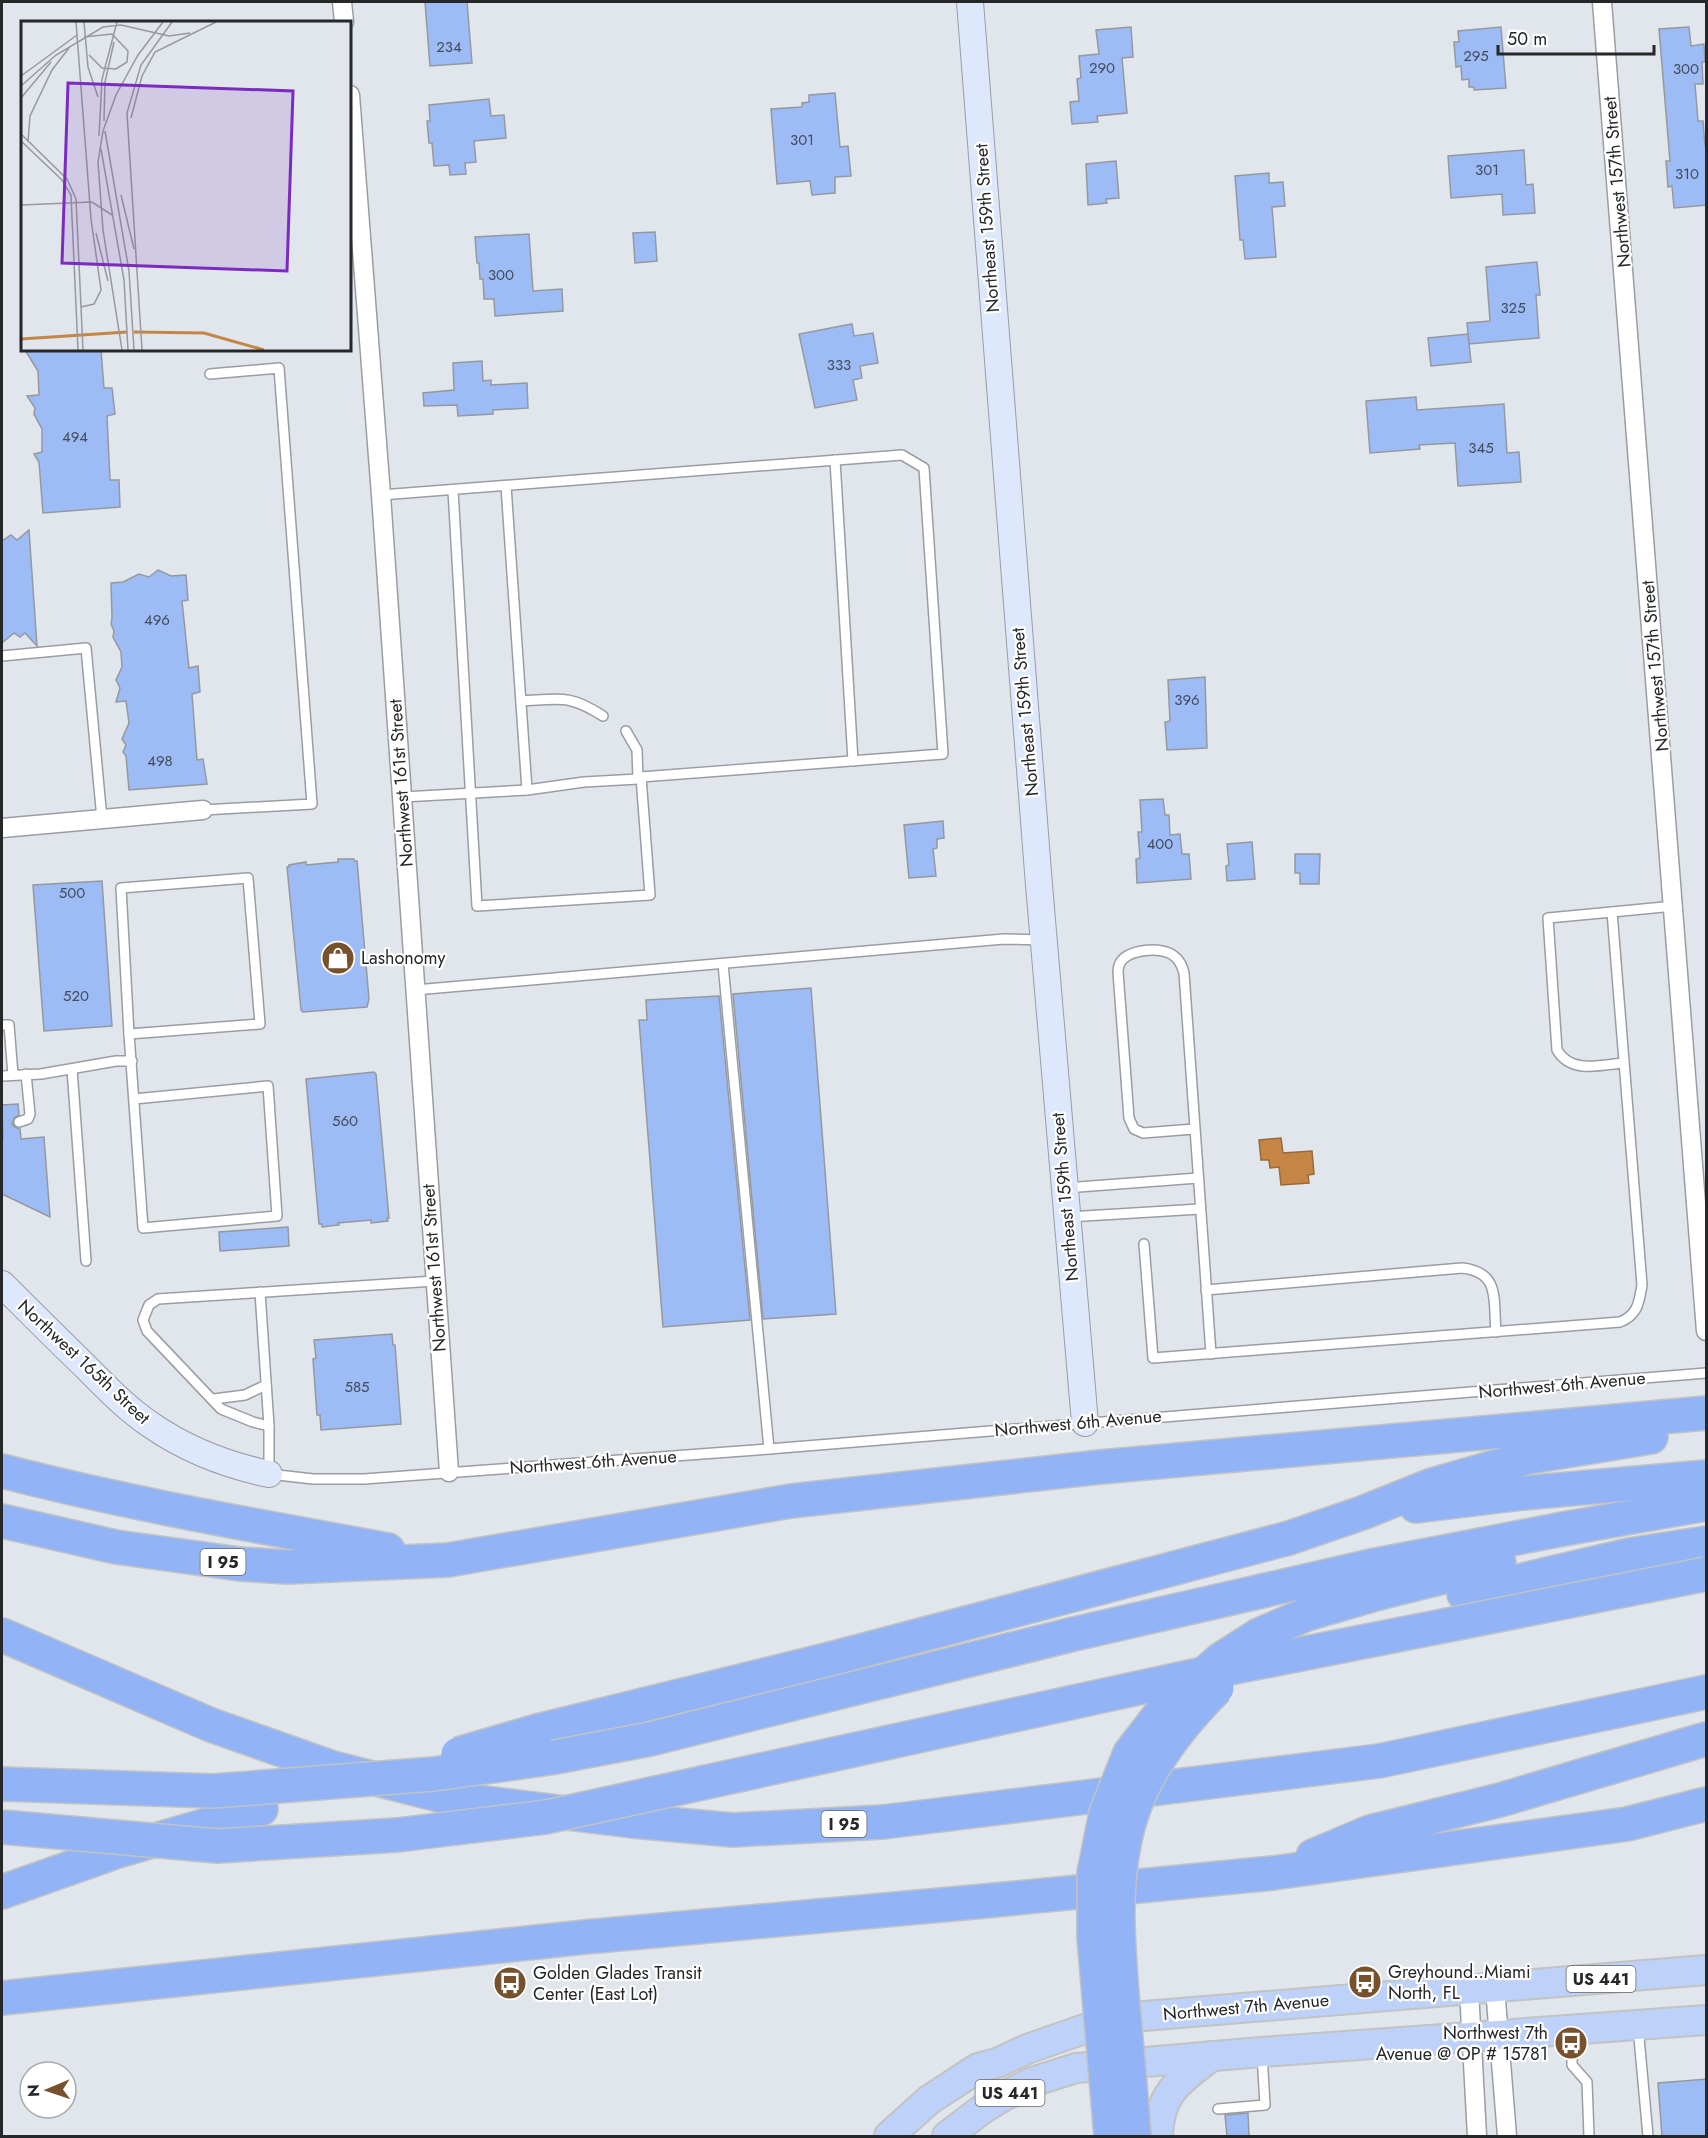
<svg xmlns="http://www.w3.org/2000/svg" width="1708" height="2138" font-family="Jost,sans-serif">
<rect width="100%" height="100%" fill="#e1e5ec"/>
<path fill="#c58645" stroke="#956a3d" stroke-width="1.5" d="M1281,1138L1283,1153L1312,1151L1314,1174L1308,1175L1309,1183L1281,1185L1279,1167L1270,1168L1269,1160H1261L1259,1140Z"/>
<g fill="#9dbbf5" stroke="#95999f" stroke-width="1.5">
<path d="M425,2H467L472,63L430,66Z"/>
<path d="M1131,27L1133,57L1122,58L1127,113L1097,116L1098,122L1072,124L1070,102L1079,101L1077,79L1081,78L1079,56L1099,54L1096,30Z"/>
<path d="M1501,27L1506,88L1474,90V87H1469V79L1462,80L1461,66L1456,67L1454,42H1459L1458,31Z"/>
<path d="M1689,27L1691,46L1704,44L1705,62H1702L1703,84H1695L1698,121H1703L1705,146H1707V205L1674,208L1672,186L1668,187L1666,161H1670L1659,29Z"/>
<path d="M835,93L840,147L848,146L851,176L835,177V193L812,195L810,181L777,184L771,109L802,107V103L809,102V95Z"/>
<path d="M489,99L491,116L504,115L506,138L474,141L476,162L465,163L466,174L450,175L449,165L434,166L432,143H429L427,121H430L429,105Z"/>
<path d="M1524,150L1526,185L1533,184L1535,213L1503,215L1502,194L1451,198L1448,156Z"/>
<path d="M1116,161L1119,198L1106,199L1107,203L1088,205L1086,164Z"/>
<path d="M1269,173V183L1283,182L1285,206L1272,207L1276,257L1245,259L1243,240H1240L1235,176Z"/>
<path d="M655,232L657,261L635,263L633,233Z"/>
<path d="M529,234L533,291L562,289L563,311L495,316L494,299H484L483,279H480L479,263H477L475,237Z"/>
<path d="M1537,262L1540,295H1536L1539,338L1469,344L1467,323L1490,321L1486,267Z"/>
<path d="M852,324L854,336L873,333L878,363L860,366L862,378L853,380L857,400L815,408L799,334Z"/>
<path d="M1468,334L1471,362L1431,366L1428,338Z"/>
<path d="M25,350H101L104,388H112L115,414L107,416L110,480H119L120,507L43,513L39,462L34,454L42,452V429L34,414L35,408L27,396L39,395L38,371Z"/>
<path d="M482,361L483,381L491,380V385L527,383L528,408L493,410V414L458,416L457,405L424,406L423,393L454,390L453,363Z"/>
<path d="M1416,397L1417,410L1504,404L1507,453L1519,452L1521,482L1458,486L1455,443L1419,445L1420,449L1370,453L1366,401Z"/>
<path d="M29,530L37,646L25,633L20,637L14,633L2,643V541L11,535L17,540Z"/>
<path d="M158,570L171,576L186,575L188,600L182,601L189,668L198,666L200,692L192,694L197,760L203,759L207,784L129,790L126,756L123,752L126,745L122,739L129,723L126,701L116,702L120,688L116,680L122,667L121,652L113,637L114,631L111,624L112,618L111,583L123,582L139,574L149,577Z"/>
<path d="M1205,677L1207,748L1167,750L1165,722L1170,721L1168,680Z"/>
<path d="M1163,799L1165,815H1169L1170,835L1180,834L1182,854H1189L1191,879L1137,883L1136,859L1140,858L1138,832H1142L1140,800Z"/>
<path d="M943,821L944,838L937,839V848L933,849L936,876L909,878L904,825Z"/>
<path d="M1252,842L1255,879L1227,881L1226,866L1229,865L1227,844Z"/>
<path d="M1295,854H1320L1319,884H1300V873H1295Z"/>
<path d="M338,859H354V861H357L369,999L367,1007L303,1012L301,1010L287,867H289V865L306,862V865L338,862Z"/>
<path d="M102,881L112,1026L44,1031L33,885Z"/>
<path d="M811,988L836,1314L763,1319L733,994Z"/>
<path d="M719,996L750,1320L663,1327L639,1020H647L646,1000Z"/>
<path d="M374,1072L376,1074L389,1218H387L388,1221L371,1223V1220L338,1223L339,1225L322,1227V1224H319L306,1079Z"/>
<path d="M18,1104L19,1115L14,1118L12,1124L15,1127L20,1129L21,1139L44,1137L50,1217L2,1194V1139H3L2,1105Z"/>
<path d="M288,1227L289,1246L220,1251L219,1232Z"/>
<path d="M392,1334L393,1345H395L401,1424L321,1430L320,1415H317L313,1359L316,1358L314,1340Z"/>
<path d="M1707,2079V2136H1662L1658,2083Z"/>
<path d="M1248,2113L1249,2136H1227L1225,2115Z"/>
</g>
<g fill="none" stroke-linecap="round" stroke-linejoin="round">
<g stroke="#9a9da4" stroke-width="12">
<g id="lane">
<path d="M835,460L853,761"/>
<path d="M506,486L527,790"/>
<path d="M381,495L902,455L924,468L943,754L641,777L650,895L477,906L453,490"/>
<path d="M2,656L86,648L102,819"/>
<path d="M521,701C560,699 569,694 603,716"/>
<path d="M403,797L527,790L584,782L638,779L637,750L626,731"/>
<path d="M203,810L312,804L279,368L210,374"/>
<path d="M248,878L260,1024L129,1034L121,888Z"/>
<path d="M1612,912L1674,906"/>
<path d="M723,964L769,1449"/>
<path d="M415,990L1004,939L1043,940"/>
<path d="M2,1025H9L13,1075"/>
<path d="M129,1034L143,1228L277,1216L268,1086L134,1099"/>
<path d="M72,1069L86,1261"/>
<path d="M2,1076L41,1074L116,1061H132"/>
<path d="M19,1122L28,1119L30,1114L26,1074"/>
<path d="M1194,1129L1143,1133L1134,1129L1129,1118L1118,972C1118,970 1119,965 1120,963C1128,949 1162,946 1174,956C1180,960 1182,966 1184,973L1211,1354"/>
<path d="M1065,1188L1198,1178"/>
<path d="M1068,1217L1200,1209"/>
<path d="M1144,1244L1153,1358L1620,1322C1638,1315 1639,1302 1642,1285L1612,912L1548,918L1557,1050C1571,1074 1600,1065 1623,1063"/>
<path d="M1206,1290L1462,1268C1501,1272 1493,1301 1496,1332"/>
<path d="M260,1292L269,1426V1474L313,1479H364L769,1449L1706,1373"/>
<path d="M214,1399L245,1395L266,1385"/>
<path d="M269,1426L253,1422L221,1409L147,1331L143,1320L149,1305L158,1299L435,1281"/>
<path d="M1638,2027L1648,2136"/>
<path d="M1572,2033V2065L1587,2082L1589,2136"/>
<path d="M1218,2109L1265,2105L1262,2054"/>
</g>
</g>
<g stroke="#9a9da4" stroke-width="21">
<g id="street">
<path d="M342,2L344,22"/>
<path d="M1602,2L1706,1331"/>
<path d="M350,95L381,495L449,1472"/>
<path d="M2,828L203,810"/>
<path d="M1495,1988L1507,2136"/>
<path d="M1469,1990L1477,2136"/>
</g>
</g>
<g stroke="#9a9da4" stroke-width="28">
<g id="secondary">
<path d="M970,2L1039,885L1085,1423"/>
<path d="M2,1284C30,1312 58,1340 86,1367C107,1388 127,1409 151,1425C187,1450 226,1465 269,1474"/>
</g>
</g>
<g stroke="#c2c3c3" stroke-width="32">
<g id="primary">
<path d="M889,2136L929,2100L978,2068L997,2063L1027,2049L1090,2027L1132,2017L1706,1970"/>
<path d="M947,2136L984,2108L1002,2097L1032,2082L1076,2068L1261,2052L1706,2020"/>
<path d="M1158,2136C1159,2093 1180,2080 1212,2056"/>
</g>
</g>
<g stroke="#c2c3c3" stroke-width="36">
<g id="highway">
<path d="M2,1471C129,1504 258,1526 388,1550"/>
<path d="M1416,1506L1523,1493L1706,1477"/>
<path d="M2,1521L116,1547L240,1564L287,1567L448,1560L791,1501L1100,1467L1706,1413"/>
<path d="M1371,1566L1563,1529L1706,1504"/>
<path d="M1379,1593L1499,1563"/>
<path d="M1464,1594L1629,1555L1706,1543"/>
<path d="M2,1635L211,1725L333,1768L443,1796L485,1803L633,1821L733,1830L883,1822L1379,1761L1706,1692"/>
<path d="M537,1731L830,1659L1289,1538L1362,1513L1432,1485L1529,1457L1651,1437"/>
<path d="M1313,1856L1370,1832L1500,1800L1706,1739"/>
<path d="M2,1892L118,1851L261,1809"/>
<path d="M2,1998L585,1937L985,1901L1273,1873L1627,1824L1706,1804"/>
</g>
</g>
<use href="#lane" stroke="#fff" stroke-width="9"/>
<use href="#street" stroke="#fff" stroke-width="18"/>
<use href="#secondary" stroke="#dee8fc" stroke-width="26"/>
<use href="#primary" stroke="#bed1f9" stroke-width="28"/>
<use href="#highway" stroke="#92b3f5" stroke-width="33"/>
<g stroke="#c2c3c3" stroke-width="36" stroke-linecap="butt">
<g id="highway-bridge">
<path d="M458,1754L537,1731"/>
<path d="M2,1784L213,1791L434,1774L550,1758L650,1739L1074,1634L1371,1566"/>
<path d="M2,1827L217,1846L397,1835L546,1817L1230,1668L1706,1574"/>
<path d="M1111,2136L1094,1938V1873L1106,1813L1130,1753L1164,1709L1220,1660L1259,1635L1307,1614L1379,1593"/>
<path d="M1134,2136C1131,2093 1127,2049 1123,2005C1118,1943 1112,1880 1130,1820C1145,1769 1180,1725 1217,1688"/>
</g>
</g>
<use href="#highway-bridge" stroke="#92b3f5" stroke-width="33"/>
</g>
<defs>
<g id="shop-disc" transform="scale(1.725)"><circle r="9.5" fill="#76512c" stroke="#fff"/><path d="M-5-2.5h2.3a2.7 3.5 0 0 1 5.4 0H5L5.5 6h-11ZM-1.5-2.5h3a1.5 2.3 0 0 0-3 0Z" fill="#fff"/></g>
<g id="bus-disc" transform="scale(1.725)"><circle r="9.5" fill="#76512c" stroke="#fff"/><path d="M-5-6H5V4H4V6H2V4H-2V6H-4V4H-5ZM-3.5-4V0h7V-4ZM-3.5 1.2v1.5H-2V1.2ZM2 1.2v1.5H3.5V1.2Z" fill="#fff"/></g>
</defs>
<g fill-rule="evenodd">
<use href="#shop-disc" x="338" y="958"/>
<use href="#bus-disc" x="1365" y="1982"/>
<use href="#bus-disc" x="510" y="1983"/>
<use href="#bus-disc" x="1571" y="2043"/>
</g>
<g text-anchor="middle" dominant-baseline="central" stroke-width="4.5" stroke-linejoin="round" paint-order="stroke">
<g font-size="15" fill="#434c5c">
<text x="449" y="47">234</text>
<text x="1476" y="56">295</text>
<text x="1102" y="68">290</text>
<text x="1686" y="69">300</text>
<text x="802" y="140">301</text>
<text x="1487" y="170">301</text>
<text x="1687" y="174">310</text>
<text x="501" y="275">300</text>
<text x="1513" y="308">325</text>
<text x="839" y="365">333</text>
<text x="75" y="437">494</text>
<text x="1481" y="448">345</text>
<text x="157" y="620">496</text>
<text x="1187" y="700">396</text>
<text x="160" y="761">498</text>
<text x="1160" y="844">400</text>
<text x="72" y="893">500</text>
<text x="76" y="996">520</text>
<text x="345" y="1121">560</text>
<text x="357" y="1387">585</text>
</g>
<g fill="#fff" stroke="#666869" stroke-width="1.5">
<rect x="200.5" y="1549" width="45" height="26" rx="4.5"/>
<rect x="821.5" y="1811" width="45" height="26" rx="4.5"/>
<rect x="1566.5" y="1966" width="69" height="26" rx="4.5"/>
<rect x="975.5" y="2080" width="69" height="26" rx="4.5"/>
</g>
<g font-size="16" font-weight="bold" fill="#252729">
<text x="223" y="1562">I 95</text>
<text x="844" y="1824">I 95</text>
<text x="1601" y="1979">US 441</text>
<text x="1010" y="2093">US 441</text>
</g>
<g font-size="18" fill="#252729" stroke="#fff">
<text transform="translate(1617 182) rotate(-95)">Northwest 157th Street</text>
<text transform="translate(987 228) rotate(-94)">Northeast 159th Street</text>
<text transform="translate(1655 666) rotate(-95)">Northwest 157th Street</text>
<text transform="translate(1025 712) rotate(-95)">Northeast 159th Street</text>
<text transform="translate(401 783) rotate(-94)">Northwest 161st Street</text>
<text transform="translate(1065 1197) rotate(-95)">Northeast 159th Street</text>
<text transform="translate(434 1268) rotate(-94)">Northwest 161st Street</text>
<text transform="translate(84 1362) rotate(43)">Northwest 165th Street</text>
<text transform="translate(1562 1385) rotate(-5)">Northwest 6th Avenue</text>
<text transform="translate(1078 1423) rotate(-5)">Northwest 6th Avenue</text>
<text transform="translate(593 1462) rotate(-4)">Northwest 6th Avenue</text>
<text transform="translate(1246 2007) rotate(-5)">Northwest 7th Avenue</text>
</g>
<g font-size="18" fill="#252729" stroke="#fff" text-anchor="start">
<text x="361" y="958">Lashonomy</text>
<text x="1388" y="1972">Greyhound..Miami<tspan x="1388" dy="21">North, FL</tspan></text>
<text x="533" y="1973">Golden Glades Transit<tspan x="533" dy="21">Center (East Lot)</tspan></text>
<text x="1548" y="2033" text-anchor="end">Northwest 7th<tspan x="1548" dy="21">Avenue @ OP # 15781</tspan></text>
</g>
</g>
<g transform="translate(21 21)">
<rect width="330" height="330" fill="#e1e5ec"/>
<path fill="none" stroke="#c58645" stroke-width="3" d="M113,311L183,312L243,329M0,318L106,311"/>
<path fill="none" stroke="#96999e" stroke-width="1.5" d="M55,1L70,198L80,269L73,283L60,286M63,1L67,46L77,76M63,16L91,13L107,30L106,41L95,48L81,47L68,34M0,55L56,14M0,65L35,34L82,6L100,4L148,15L169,12M0,77L30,41M110,97L121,55L134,31L195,1M83,100L84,61L93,21M84,110L108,250L113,329M0,113L46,158L55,178L62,329M78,115L81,58L96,1M0,120L41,159L50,174L57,329M7,121L9,95L31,49L48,27M80,128L103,259L107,329M100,174L113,228M0,184L71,181L91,194M75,212L87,260M101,329L82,209L77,141L82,110L95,74L117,34L142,1M121,329L106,92L120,44L151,1"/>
<path fill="#7b2cbf" fill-opacity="0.15" stroke="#7b2cbf" stroke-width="3" d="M47,62L272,70L266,250L41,242Z"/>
<rect width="330" height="330" fill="none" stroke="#252729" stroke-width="3"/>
</g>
<rect width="1708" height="2138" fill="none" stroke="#252729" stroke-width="6"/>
<g transform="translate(48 2090) rotate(268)"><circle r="28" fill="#ffffff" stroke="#a8a9a9" stroke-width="1.5"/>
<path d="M0-4.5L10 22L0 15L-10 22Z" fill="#76512c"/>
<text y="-9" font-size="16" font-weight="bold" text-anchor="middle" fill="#252729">N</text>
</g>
<path d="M1498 45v9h156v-9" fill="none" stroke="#252729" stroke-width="3"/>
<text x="1507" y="45" font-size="18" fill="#252729" stroke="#ffffff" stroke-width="4.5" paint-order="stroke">50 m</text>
</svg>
